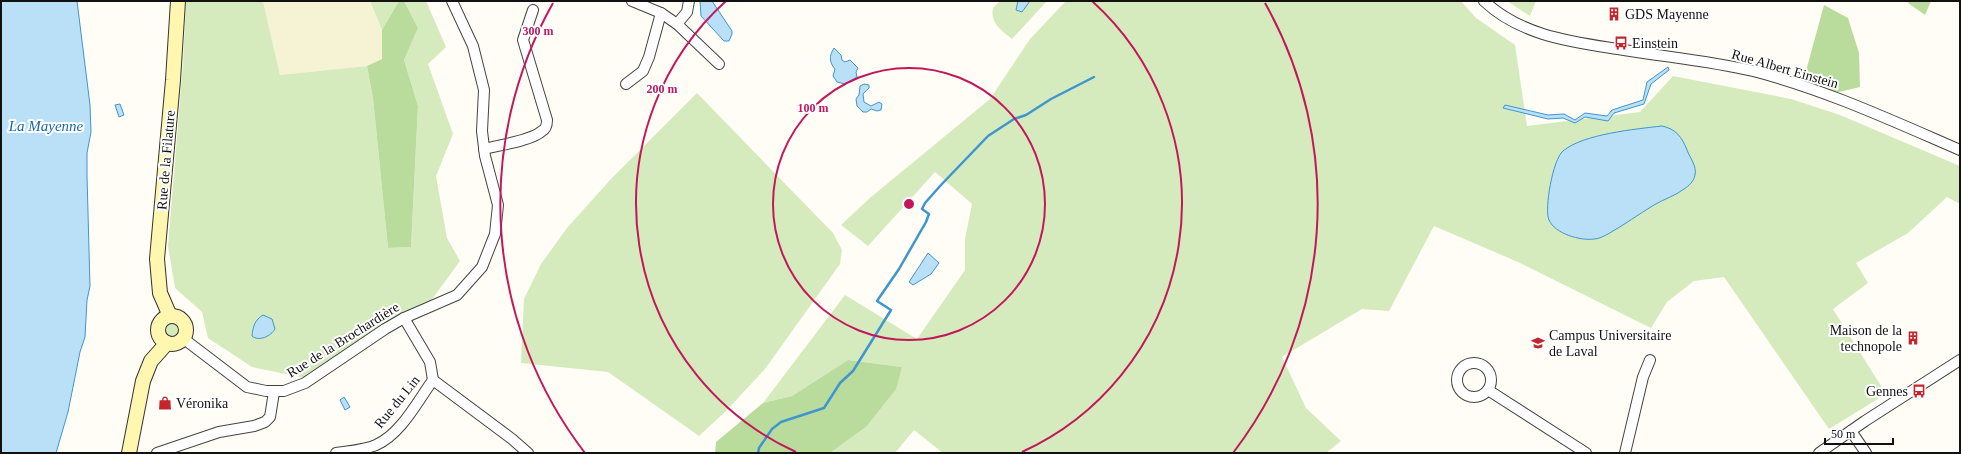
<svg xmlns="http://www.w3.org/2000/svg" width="1961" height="454" font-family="Georgia,serif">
<rect width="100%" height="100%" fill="#fffdf5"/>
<path fill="#f6f3d4" d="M263,1H370L382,30V59L367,66L280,75Z"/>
<g fill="#d5ebbd">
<path d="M186,1H263L280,75L367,66L373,98L388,248L411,247L418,106L404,60L418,28L404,1H426L446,47L428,64L453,134L436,176L447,238L460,261L430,302L385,323L305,378L252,367L208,338L202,312L175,288L168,246L183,63Z"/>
<path d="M370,1H399L382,30Z"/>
<path d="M1000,1H1047L1012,39C1001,30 990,24 993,8Z"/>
<path d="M1066,1H1461L1476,18L1515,45L1527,126L1640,112L1673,76L1791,99L1840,115L1960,166V204L1947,197L1908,233L1856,263L1868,283L1833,309L1886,394L1829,429L1724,277L1694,281L1667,302L1651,328L1518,262L1434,226L1389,311L1362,309L1282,357L1306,408L1341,441L1326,453H943L914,430L895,453H830L866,427L902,367L848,360L792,396L763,403L845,295L917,339L965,270V239L972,204L935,172L868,246L841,225L871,197L990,99L1030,39Z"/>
<path d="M1507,1H1536L1530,16Z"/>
<path d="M697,93L833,233L842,250L840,264L765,369L726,411L699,436L608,372L521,363L524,299L541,264L567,228L610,180Z"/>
<circle cx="172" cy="330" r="7"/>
</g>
<g fill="#b9dc9c">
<path d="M399,1H404L418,28L404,60L418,106L411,247L388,248L373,98L367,66L382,59V30Z"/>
<path d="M1909,1H1931L1925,15L1908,3Z"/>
<path d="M1824,5L1848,18L1859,53L1860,87L1835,93L1803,82Z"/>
<path d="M848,360L902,367L896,389L866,427L830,453H715L716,442L763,403L792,396Z"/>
</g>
<g fill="#b9e0f7" stroke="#3f96cf">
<path d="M1,1H77L90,105L91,132L87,153V176L90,286L87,300L85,337L80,352L68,412L56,453H1Z"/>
<path d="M700,1H712L732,31V34L729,41H724L701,16Z"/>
<path d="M1018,1H1030L1022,12L1016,10Z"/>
<path d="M834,48L841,55L842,60L845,62L850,60L858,68L856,72L857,77L845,84L837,82L833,76L835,69C829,62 829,56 834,48Z"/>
<path d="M1668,67L1669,70L1651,84L1644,104L1614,113L1608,121L1585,117L1575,123L1563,118L1548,119L1503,108L1505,105L1548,115L1564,114L1575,120L1585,113L1607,116L1612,110L1643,100L1647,82Z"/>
<path d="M864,84L869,85V88L863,94L864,102L871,106L879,102L882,104L881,110L877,111L871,109L867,112H863L857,106L856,99L859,95L860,86Z"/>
<path d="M120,104L124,115L119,117L115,105Z"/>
<path d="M1662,126C1676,129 1682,137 1687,150C1690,158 1697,166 1695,175C1694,181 1689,186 1684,189C1675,196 1664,199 1654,205C1639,214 1624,225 1608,234C1604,236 1599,239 1594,239C1581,241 1555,234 1549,220C1544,209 1553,159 1563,151C1583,134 1636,129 1662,126Z"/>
<path d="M928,253L939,263L931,274L913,285L909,282Z"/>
<path d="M263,315L272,319L275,329C271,336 259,342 252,336C253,326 255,320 263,315Z"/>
<path d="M344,397L350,407L345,410L340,400Z"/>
</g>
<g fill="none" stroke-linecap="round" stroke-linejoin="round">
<path stroke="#3f96cf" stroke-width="2.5" d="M758,453L759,448L772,429L781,422L824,408L840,383L853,371L891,310L877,301L899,269L926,222L929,214L922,209L925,203L941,185L988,136L1014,119L1026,115L1051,99L1094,77"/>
<g stroke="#444" stroke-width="12">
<g id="street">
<path d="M632,1L661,13L677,24L719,64"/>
<path d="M1484,1C1522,37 1575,42 1624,50C1667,57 1711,61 1753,71C1824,89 1893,121 1960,150"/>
<path d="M677,24L687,12L689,1"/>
<path d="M626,84L643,71L649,57L661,13"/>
<path d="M484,149C499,145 531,141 542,131C546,129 547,124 547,120L523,40L533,10"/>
<path d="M404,318L430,362L433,380L512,439L528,453"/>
<path d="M184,339L247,387L266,391H284L305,383L385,329L404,318L457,295L482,267L495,234L498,205L485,156L482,131L484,90L473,46L452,1"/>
<circle cx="1474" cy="380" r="17"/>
<path d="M1488,390L1586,453"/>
<path d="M1851,431L1866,453"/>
<path d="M157,453L219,432L254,426L265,422L270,417L274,392"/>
<path d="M336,453C349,451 365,450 376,445C401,434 417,402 433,380"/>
<path d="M1625,453L1643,377L1650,360"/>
<path d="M1819,453L1865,421L1960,360"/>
</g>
</g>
<g stroke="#333" stroke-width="16">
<g id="secondary">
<path d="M170,316L160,293L157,259L173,80L178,1"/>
<circle cx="172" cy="330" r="14"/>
<path d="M129,453L143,381L151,361L167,343"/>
</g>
</g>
<use href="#street" stroke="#fff" stroke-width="10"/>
<use href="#secondary" stroke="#fff6b0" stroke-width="14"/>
</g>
<g fill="none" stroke="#c2185b" stroke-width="2">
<circle cx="909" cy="204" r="136"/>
<path d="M796 452A273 273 0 0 1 726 1M1092 1A273 273 0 0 1 1022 452"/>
<path d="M585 453A409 409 0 0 1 553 3M1265 3A409 409 0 0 1 1233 453"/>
</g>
<defs>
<g id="building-bare" transform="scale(1.08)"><path d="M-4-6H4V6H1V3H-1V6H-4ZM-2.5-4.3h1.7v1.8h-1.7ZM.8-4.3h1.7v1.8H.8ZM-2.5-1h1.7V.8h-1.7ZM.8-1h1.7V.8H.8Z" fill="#c4262e" stroke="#fff" stroke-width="2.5" paint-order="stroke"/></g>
<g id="bus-bare" transform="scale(1.08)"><path d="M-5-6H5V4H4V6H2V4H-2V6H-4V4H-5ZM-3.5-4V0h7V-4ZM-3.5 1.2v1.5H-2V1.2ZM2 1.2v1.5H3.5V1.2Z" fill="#c4262e" stroke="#fff" stroke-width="2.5" paint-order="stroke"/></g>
<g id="university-bare" transform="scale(1.08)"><path d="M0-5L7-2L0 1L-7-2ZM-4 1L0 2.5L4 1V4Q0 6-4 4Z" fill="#c4262e" stroke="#fff" stroke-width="2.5" paint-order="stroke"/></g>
<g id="shop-bare" transform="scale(1.08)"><path d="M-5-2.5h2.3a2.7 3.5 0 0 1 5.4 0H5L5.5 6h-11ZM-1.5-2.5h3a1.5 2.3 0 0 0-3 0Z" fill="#c4262e" stroke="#fff" stroke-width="2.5" paint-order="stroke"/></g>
</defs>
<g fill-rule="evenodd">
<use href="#building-bare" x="1614" y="14"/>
<use href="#bus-bare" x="1621" y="43"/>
<use href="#building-bare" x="1913" y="338"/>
<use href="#university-bare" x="1538" y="343"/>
<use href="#bus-bare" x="1919" y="391"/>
<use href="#shop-bare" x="165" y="403"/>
</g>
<g text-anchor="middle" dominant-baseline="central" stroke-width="4" stroke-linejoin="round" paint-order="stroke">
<g font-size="14" fill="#111" stroke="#fff" text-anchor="start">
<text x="1625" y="14">GDS Mayenne</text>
<text x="1632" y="43">Einstein</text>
<text x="1902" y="330" text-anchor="end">Maison de la<tspan x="1902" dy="16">technopole</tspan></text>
<text x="1549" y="335">Campus Universitaire<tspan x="1549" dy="16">de Laval</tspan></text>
<text x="1908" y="391" text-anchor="end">Gennes</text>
<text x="176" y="403">Véronika</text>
</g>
<g font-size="14" fill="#111" stroke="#fff">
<text transform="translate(1785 69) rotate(16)">Rue Albert Einstein</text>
<text transform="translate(166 160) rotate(-85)">Rue de la Filature</text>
<text transform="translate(343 340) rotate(-32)">Rue de la Brochardière</text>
<text transform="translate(397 402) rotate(-51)">Rue du Lin</text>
</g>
<g font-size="15" font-style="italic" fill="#1768a6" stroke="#fff">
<text x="46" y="126">La Mayenne</text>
</g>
</g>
<circle cx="909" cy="204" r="6" fill="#c2185b" stroke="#fff" stroke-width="2"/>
<g font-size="12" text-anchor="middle" font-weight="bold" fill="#c2185b" stroke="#fff" stroke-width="4" stroke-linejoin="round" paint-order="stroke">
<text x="538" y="35">300 m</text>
<text x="662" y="93">200 m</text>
<text x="813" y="112">100 m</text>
</g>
<rect width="1961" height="454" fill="none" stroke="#111111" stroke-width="4"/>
<path d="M1825 438v6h68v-6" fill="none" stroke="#111111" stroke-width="2"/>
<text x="1831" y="438" font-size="12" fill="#111111" stroke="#ffffff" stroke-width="3" paint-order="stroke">50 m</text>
</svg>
